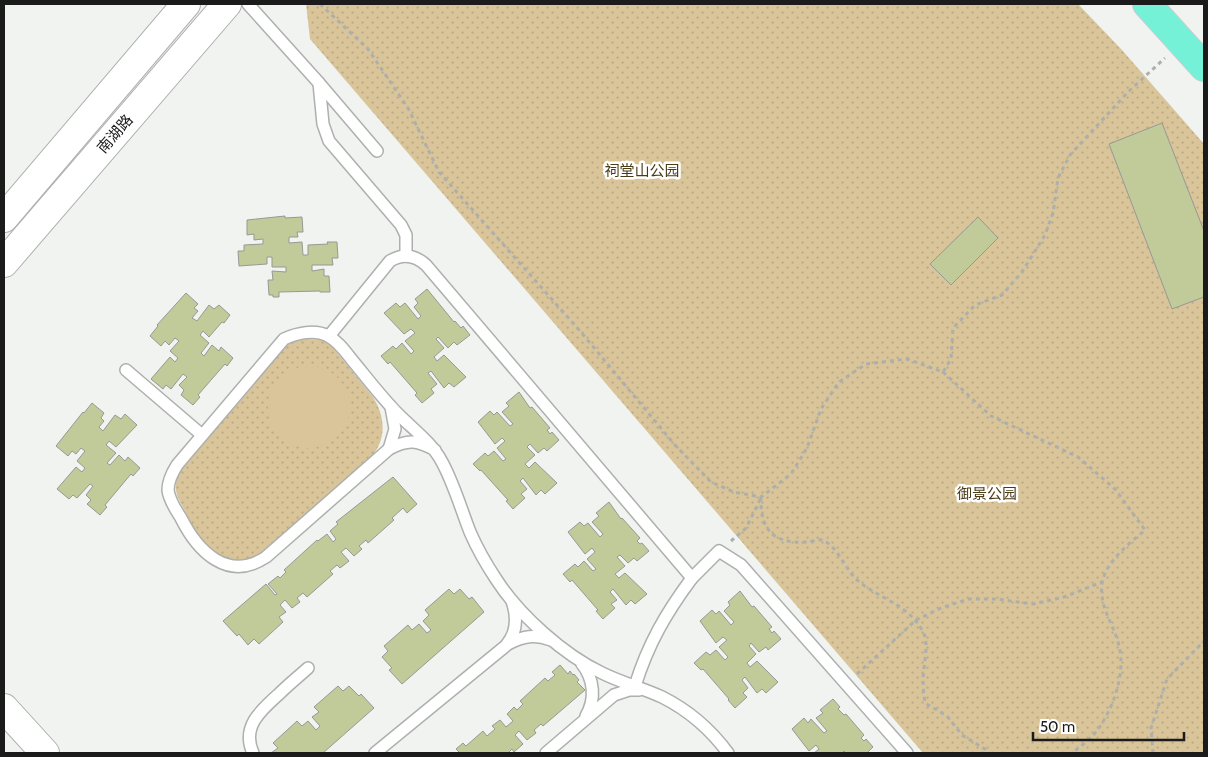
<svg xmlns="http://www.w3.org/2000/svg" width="1208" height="757" font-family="Cabin,'Noto Sans SC',sans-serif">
<defs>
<pattern id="grass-dots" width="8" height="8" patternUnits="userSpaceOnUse" patternTransform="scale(1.25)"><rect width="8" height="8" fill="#d9c599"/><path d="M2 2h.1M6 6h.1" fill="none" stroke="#baa983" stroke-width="1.8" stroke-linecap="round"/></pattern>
</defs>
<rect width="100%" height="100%" fill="#f0f3f0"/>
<g fill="url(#grass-dots)">
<path d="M306,4H1078L1122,50L1204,144V753H923L310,39Z"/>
<path d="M307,339L322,340L330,344L373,397C385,416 387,438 372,456L263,551C258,555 253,558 246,560C227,564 203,548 194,531C192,527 191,521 188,517C178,496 169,490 183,467L283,347L295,341Z"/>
</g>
<circle fill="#d9c599" cx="309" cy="407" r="41"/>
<g fill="#c1ca99" stroke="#989895">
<path d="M1162,123L1204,231V297L1172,309L1109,144Z"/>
<path d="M285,216V218L302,217L303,232H297L298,237H289V243L302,242L303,255H308V245L328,244L327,242H337L338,258H332L333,265H312V271L324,269V276H329L330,292H320V291L279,292V297H273V295H269L268,280H273L272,271L286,272V267H272V257H267V264L239,266L238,251H244V245L263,244V239L254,240V234L247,235V220Z"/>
<path d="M978,217L998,238L951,285L930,264Z"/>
<path d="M427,289L454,322L455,321L461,328L463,326L470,335L457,345L454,342L448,348L438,337L436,339L444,348L434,357L437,361L444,355L466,377L454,387L449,383L444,388L431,371L428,373L437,384L431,389L434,393L422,403L415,395L417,393L390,362L388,364L381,356L393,346L396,349L402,343L411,354L414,351L405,341L415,333L411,329L404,334L384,313L396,303L400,307L405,303L418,319L421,316L414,307L418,303L415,299Z"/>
<path d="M186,293L198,304L194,308L198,311L192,318L197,321L209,305L214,309L219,305L230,315L224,323L222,322L209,337L203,331L200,335L209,343L201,353L204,356L212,345L219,351L221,347L233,358L227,366L225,364L198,395L200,397L193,405L181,395L184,390L179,385L187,377L183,374L171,389L166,385L163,389L151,379L170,357L175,362L178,358L170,351L179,341L175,338L169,345L165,341L161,346L150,336L158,326L157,325Z"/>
<path d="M519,392L530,408L532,407L550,428L547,430L550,434L552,432L559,440L547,451L544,448L538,453L530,444L527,447L535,455L525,464L529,468L535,462L557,483L545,494L541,490L536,495L523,478L520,481L527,489L521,494L525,498L513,509L506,501L508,500L481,470L480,471L473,464L485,453L488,456L494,451L503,461L506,459L497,448L505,441L502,438L495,444L478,422L490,411L494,415L497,412L510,426L513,424L502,412L509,406L506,403Z"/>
<path d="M92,403L104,413L101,418L104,421L99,427L103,431L115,415L121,419L125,414L137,425L116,447L109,441L106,445L116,453L107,463L110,465L119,455L125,461L128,457L140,468L133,476L131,474L105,505L107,507L100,515L87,504L91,500L86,495L93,486L90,484L77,498L73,495L69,499L57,489L76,467L82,472L85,468L77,461L85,451L81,448L76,454L72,451L68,456L56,446L83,412L84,413Z"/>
<path d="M393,477L417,504L407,513L403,508L392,518L394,520L368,543L366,540L359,546L362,549L354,556L346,548L341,552L349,561L340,568L337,565L330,571L333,574L307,597L303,593L297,598L300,602L292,608L285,600L280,605L286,612L279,617L283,622L259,644L254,639L248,645L239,634L237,636L223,621L266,584L275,595L277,594L268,584L278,576L280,578L286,572L284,570L317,540L318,541L327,534L333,542L336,539L330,531L338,524L336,522Z"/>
<path d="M609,502L621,519L622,518L640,538L637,541L640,544L642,543L649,551L637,561L634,558L628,563L620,555L617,557L625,566L615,574L619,578L625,573L647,594L635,604L631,600L626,605L613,589L610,592L617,600L611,604L615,608L603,619L596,611L598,610L572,580L570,582L563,574L575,564L578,567L584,561L593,571L596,569L587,559L595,552L592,548L585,554L568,532L580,522L584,526L588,523L600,537L603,534L592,522L599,516L596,513Z"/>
<path d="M449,589L454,594L460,589L469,599L472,597L484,612L402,684L389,670L392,668L382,657L388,651L384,646L408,625L412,630L419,624L427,633L431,630L423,621L429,615L425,610Z"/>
<path d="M740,591L752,607L754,606L772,627L769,629L772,633L774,631L781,639L768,650L766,647L759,652L751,643L749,646L756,654L747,663L750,667L757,661L778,682L766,693L762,689L757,693L745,677L742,680L748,688L743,693L747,697L735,708L728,700L729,699L703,669L701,670L694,663L706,652L710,655L716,650L725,660L728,657L719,647L727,640L723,637L716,643L700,621L712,610L716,614L719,611L731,625L734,622L724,611L730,605L728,602Z"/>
<path d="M560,665L568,674L570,671L573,675L574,674L579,680L577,682L585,690L543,726L541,724L534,730L536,733L527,740L519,731L515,735L523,744L514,752L512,749L508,753H460L456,749L463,743L466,746L483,731L487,736L495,729L492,726L500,720L506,727L513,721L507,714L514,707L517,710L523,704L520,701L545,678L548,681L555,675L552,672Z"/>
<path d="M338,686L343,691L349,686L359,696L361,694L374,708L323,753H271L278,748L273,743L297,721L302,726L308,721L316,730L320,726L312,717L319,712L314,707Z"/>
<path d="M833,699L840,707L838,709L844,715L846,714L864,735L861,738L864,741L866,739L873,747L867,753H846L844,751L842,753H814L819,749L816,745L809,751L792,729L804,718L808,723L811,719L824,733L827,731L816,718L823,713L820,710Z"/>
</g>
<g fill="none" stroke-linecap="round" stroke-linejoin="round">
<g stroke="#adb0ad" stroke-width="14">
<g id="service">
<path d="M248,4L319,83L377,151"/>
<path d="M319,83L323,124L329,141L401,225L406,235V256"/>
<path d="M329,336L390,261C403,253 415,255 426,265L692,578C666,613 648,644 635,686"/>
<path d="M126,370L202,435"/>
<path d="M389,449L395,429L391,407"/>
<path d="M435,450C417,440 408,439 389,449L266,557C228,582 198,552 181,518C176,510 169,500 168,490C168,481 172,473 177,465L284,339C297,333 315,329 328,336C338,341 345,351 352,360C367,378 382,398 399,415C414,430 432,443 442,462C454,484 461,509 470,532C477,548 486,564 496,579C519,615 564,655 602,673C622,683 643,688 662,697C688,710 711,730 728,753"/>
<path d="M692,578L719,551L741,565L907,753"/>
<path d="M507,644C518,631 517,616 512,601"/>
<path d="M582,664C594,679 596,699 586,716"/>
<path d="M253,753C241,727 261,710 279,694C288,685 298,677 308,668"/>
<path d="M375,753L508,644C523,636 535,634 551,640"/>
<path d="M546,753L614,695L629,690H639"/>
</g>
</g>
<g stroke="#adb0ad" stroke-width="30">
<path id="tertiary" d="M4,708L45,753"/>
</g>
<g stroke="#adb0ad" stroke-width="30">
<g id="secondary">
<path d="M4,218L186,4"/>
<path d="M4,263L227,4"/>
</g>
</g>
<g stroke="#cdcdcd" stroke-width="30">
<path id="primary" d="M1147,4L1204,67"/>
</g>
<g stroke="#adafad" stroke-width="3" stroke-dasharray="4 4" stroke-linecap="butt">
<path d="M320,4L368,49L408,108L439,172L580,331L675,445L711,482L734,492L761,497L791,474L807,448L821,409L839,382L866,364L907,359L943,372L951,359L953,328L975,305L1002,295L1022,272L1045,235L1053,213L1058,178L1070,155L1128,92L1165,58"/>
<path d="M943,372L991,416L1078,457L1115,489L1145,530C1129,544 1106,561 1102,583C1099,609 1114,623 1119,646C1126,673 1113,711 1095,733C1089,740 1080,747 1072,753"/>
<path d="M761,497C760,530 773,544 807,542C811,542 818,539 822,540C837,545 845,569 857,580C879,599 911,605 924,634C929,646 923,667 923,680C923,687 924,695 925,703L947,716L962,735L985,749L988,753"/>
<path d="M731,541L746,528L761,498"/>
<path d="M857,674L916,620L941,608L968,599H996L1033,604L1064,597L1102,582"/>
<path d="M1153,753L1151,728L1167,679L1204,641"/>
</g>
<use href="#service" stroke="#fff" stroke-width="11"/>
<use href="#tertiary" stroke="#fff" stroke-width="28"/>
<use href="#secondary" stroke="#fff" stroke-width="28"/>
<use href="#primary" stroke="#75f1d7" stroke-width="28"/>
</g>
<g text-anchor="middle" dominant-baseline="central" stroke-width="5" stroke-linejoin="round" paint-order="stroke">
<g font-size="15" fill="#1a1b1a" stroke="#fff">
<text transform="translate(115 134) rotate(-49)">南湖路</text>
</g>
<g font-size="15" fill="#4b3c16" stroke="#fff">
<text x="642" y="171">祠堂山公园</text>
<text x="987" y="494">御景公园</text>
</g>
</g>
<rect width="1208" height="757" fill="none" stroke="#1a1b1a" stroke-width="10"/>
<path d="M1033 732v8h151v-8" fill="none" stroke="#1a1b1a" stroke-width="2.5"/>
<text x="1040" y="732" font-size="15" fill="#1a1b1a" stroke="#ffffff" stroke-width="4" paint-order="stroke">50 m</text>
</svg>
